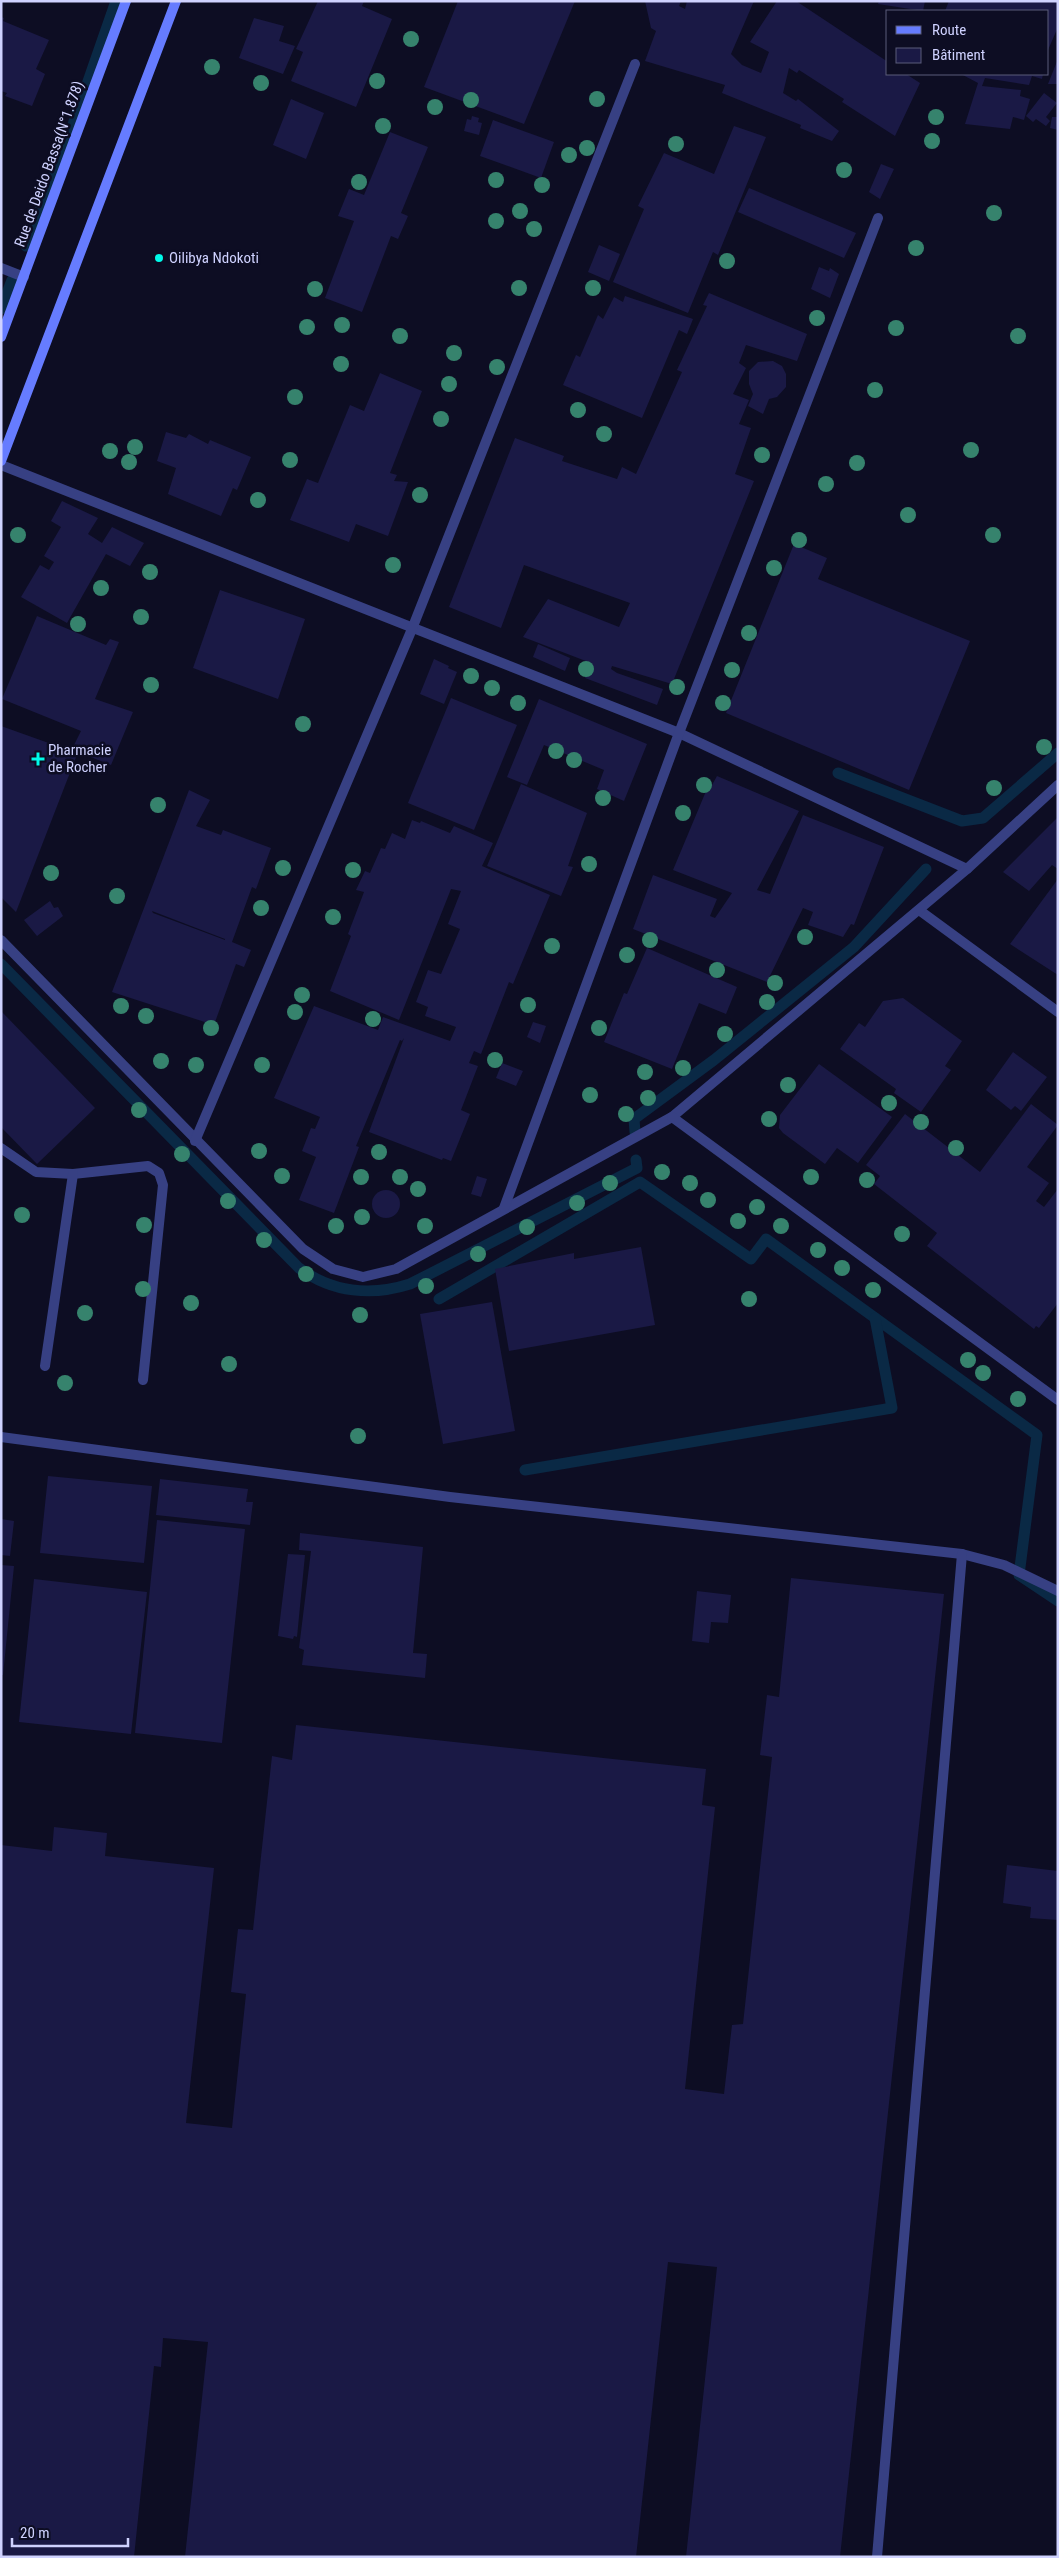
<svg xmlns="http://www.w3.org/2000/svg" width="1059" height="2558" font-family="'Roboto Condensed',sans-serif">
<rect width="100%" height="100%" fill="#0d0d23"/>
<g fill="none" stroke-linecap="round" stroke-linejoin="round">
<g stroke="#0a2945" stroke-width="11">
<path d="M26,246L70,133L116,1"/>
<path d="M1,309L12,280"/>
<path d="M838,773L962,821L983,818L1058,753"/>
<path d="M1,964L299,1268C333,1293 372,1296 410,1284L637,1168L636,1160"/>
<path d="M635,1132L634,1119L714,1060L854,947L926,869"/>
<path d="M439,1299L640,1182L751,1259L766,1239L1037,1435L1019,1575L1058,1601"/>
<path d="M525,1470L892,1408L875,1318"/>
</g>
</g>
<g fill="#1a1945" fill-rule="evenodd">
<path d="M318,1H364L362,6L392,19L356,107L291,81L303,52L296,49Z"/>
<path d="M458,1H575L524,124L424,87Z"/>
<path d="M645,1H681L679,6L685,9L687,1H754L731,54L742,65L761,73L769,52L750,42L777,1H796L888,62V74H906L920,83L895,136L842,102L844,99L799,70L797,73L789,68L783,93L796,101L798,99L839,131L832,141L800,128L801,125L722,93L725,85L645,61L656,31L651,28Z"/>
<path d="M879,1H925L923,11L878,4Z"/>
<path d="M949,1H1058V27L1048,50V11H945Z"/>
<path d="M1,17L4,18L3,21L49,40L36,69L45,74L32,106L5,96L7,93L1,91Z"/>
<path d="M254,18L284,26L279,41L295,46L283,74L239,58Z"/>
<path d="M1058,59V84H1048Z"/>
<path d="M961,74H1043L1042,79L1032,76L1029,85L985,78L982,86L1021,90L1020,96L1030,99L1024,120L1013,117L1010,129L965,124L978,83Z"/>
<path d="M1044,93L1057,103L1046,117L1050,121L1046,126L1036,119L1033,122L1026,116Z"/>
<path d="M291,99L324,113L306,159L273,145Z"/>
<path d="M472,116L479,118L478,122L482,123L479,135L464,131L467,119L471,120Z"/>
<path d="M1052,117H1058V130L1050,128Z"/>
<path d="M493,120L554,142L541,178L480,156Z"/>
<path d="M734,126L766,137L718,255L713,252L688,313L613,282L644,209L638,206L664,153L714,174Z"/>
<path d="M390,132L428,147L401,213L408,216L398,239L391,236L362,312L325,298L354,221L338,216L349,189L364,195Z"/>
<path d="M881,164L894,169L880,199L869,192Z"/>
<path d="M749,188L856,233L844,258L738,212Z"/>
<path d="M599,245L620,254L609,281L588,272Z"/>
<path d="M819,267L829,271L830,268L839,274L830,298L811,289Z"/>
<path d="M709,293L807,334L797,361L746,345L739,363L746,368L733,394L749,400L739,424L751,428L735,474L754,481L672,684L612,666L611,669L617,673L663,689L657,705L585,678L591,663L523,637L548,599L619,627L630,603L524,565L501,628L449,607L515,438L564,456L562,461L617,479L622,467L636,474L682,372L677,370L707,306L703,305Z"/>
<path d="M625,296L693,319L687,334L679,330L642,418L563,385L576,355L580,357L598,315L603,319L614,297L623,302Z"/>
<path d="M773,361L782,366L786,374V387L777,397L769,399L763,414L748,406L753,394L749,384V371L758,362Z"/>
<path d="M380,373L422,391L390,473L397,475L394,481L408,482L388,536L356,524L349,542L290,520L307,479L318,483L350,405L364,411Z"/>
<path d="M166,432L186,438L189,434L208,444L210,440L251,457L237,490L233,488L221,516L168,494L176,468L157,461Z"/>
<path d="M62,501L98,518L88,534L102,543L112,527L144,543L130,566L106,554L67,623L21,597L40,565L49,570L54,562L44,556L61,527L51,521Z"/>
<path d="M794,544L827,558L818,579L970,641L909,790L726,713Z"/>
<path d="M220,590L305,619L278,699L193,668Z"/>
<path d="M37,616L106,645L110,639L119,642L95,699L133,712L111,765L78,752L16,912L1,897V726L71,751L81,731L2,699Z"/>
<path d="M538,644L570,658L565,671L533,657Z"/>
<path d="M434,659L449,666L448,668L457,672L444,704L420,694Z"/>
<path d="M451,698L517,725L474,830L408,803Z"/>
<path d="M539,699L647,744L624,801L597,789L604,770L544,745L527,785L507,777Z"/>
<path d="M717,776L799,811L757,890L770,894L803,815L884,847L854,925L851,924L843,937L808,925L813,912L803,908L767,982L633,929L653,875L717,899L710,916L715,918L732,893L673,870L709,784L712,785Z"/>
<path d="M521,784L587,813L568,866L573,867L561,896L487,866Z"/>
<path d="M189,790L210,800L196,826L221,835L223,830L271,848L256,889L252,887L232,942L251,950L244,967L236,964L214,1025L112,992ZM152,911L225,939V940L153,913Z"/>
<path d="M1058,817V869L1052,865L1029,891L1003,872Z"/>
<path d="M412,820L420,823L421,821L450,833L454,826L493,843L482,866L550,895L513,984L509,982L481,1054L474,1051L469,1063L478,1066L461,1110L470,1114L451,1161L443,1158L442,1160L369,1132L404,1038L402,1041L400,1040L356,1146L359,1147L334,1213L299,1200L316,1157L302,1151L311,1128L315,1129L320,1117L274,1098L314,1006L378,1030L383,1017L450,1041L456,1027L425,1016L428,1007L416,1002L428,970L441,974L460,929L448,924L461,891L451,889L399,1020L330,991L351,936L348,934L364,892L356,890L365,871L370,873L381,848L385,849L392,833L405,839Z"/>
<path d="M1058,879V975L1010,944Z"/>
<path d="M50,901L54,908L58,907L63,916L37,936L24,920Z"/>
<path d="M647,948L737,987L726,1014L699,1003L672,1069L604,1042L624,993L627,994Z"/>
<path d="M903,998L962,1041L945,1066L951,1070L921,1112L894,1093L896,1089L840,1049L859,1023L865,1027L883,1001Z"/>
<path d="M1,1011L95,1108L37,1164L1,1127Z"/>
<path d="M533,1022L546,1026L540,1043L527,1037Z"/>
<path d="M1013,1052L1047,1077L1021,1111L1015,1106L1011,1110L986,1090Z"/>
<path d="M502,1063L523,1071L516,1086L496,1078Z"/>
<path d="M819,1064L892,1117L858,1163L837,1148L825,1164L783,1133L779,1128L780,1115Z"/>
<path d="M1031,1104L1058,1125L1027,1167L1049,1183L1036,1201L1044,1207L1058,1189V1303L1039,1328L1036,1326L1034,1329L927,1246L937,1233L874,1184L880,1176L866,1165L905,1114L980,1172Z"/>
<path d="M477,1176L487,1179L481,1197L471,1194Z"/>
<circle cx="386" cy="1204" r="14"/>
<path d="M641,1247L655,1325L509,1351L495,1269L574,1253V1259Z"/>
<path d="M492,1302L515,1431L443,1444L420,1314Z"/>
<path d="M48,1476L152,1486L144,1563L40,1553Z"/>
<path d="M160,1479L248,1489L246,1502H253L250,1525L156,1515Z"/>
<path d="M1,1519L14,1521L10,1556L1,1555Z"/>
<path d="M157,1520L245,1529L222,1743L135,1733Z"/>
<path d="M300,1533L423,1547L413,1653L427,1654L425,1678L302,1665L304,1650L299,1648L311,1551L299,1550Z"/>
<path d="M288,1554L305,1555L297,1637L294,1636L293,1639L278,1636Z"/>
<path d="M1,1565L14,1566L3,1675H1Z"/>
<path d="M791,1578L944,1594L840,2557H686L717,2267L668,2262L636,2557H185L208,2342L163,2338L161,2367L154,2366L134,2557H1V1845L52,1851L54,1827L107,1833L105,1856L214,1868L186,2123L232,2128L246,1994L231,1992L238,1929L253,1930L272,1756L292,1760L296,1725L706,1769L702,1805L715,1807L685,2089L724,2094L732,2025L743,2024L772,1757L760,1755L767,1695L779,1697Z"/>
<path d="M34,1579L147,1592L131,1734L19,1722Z"/>
<path d="M697,1591L731,1595L728,1623L711,1622L709,1643L692,1641Z"/>
<path d="M1007,1865L1058,1871V1920L1030,1918L1031,1907L1003,1903Z"/>
</g>
<g fill="none" stroke-linecap="round" stroke-linejoin="round">
<g stroke="#374083" stroke-width="10">
<path d="M1,1148L36,1172L73,1174L148,1166L159,1173L163,1185L143,1380"/>
<path d="M45,1366L73,1174"/>
<path d="M1,1437L450,1497L962,1554L1004,1565L1058,1591"/>
<path d="M877,2557L962,1554"/>
</g>
<g stroke="#374083" stroke-width="10">
<path d="M1,268L24,277"/>
<path d="M1,465L679,733L967,869"/>
<path d="M919,910L1058,1012"/>
<path d="M1,940L303,1249L333,1269L363,1277L396,1269L672,1117L967,869L1058,785"/>
<path d="M672,1117L1058,1400"/>
<path d="M195,1141L412,629L635,64"/>
<path d="M504,1208L679,733L878,218"/>
</g>
<g stroke="#667cff" stroke-width="10">
<path d="M1,337L126,1"/>
<path d="M1,461L176,1"/>
</g>
</g>
<g fill="#36836d">
<circle cx="411" cy="39" r="8"/>
<circle cx="212" cy="67" r="8"/>
<circle cx="377" cy="81" r="8"/>
<circle cx="261" cy="83" r="8"/>
<circle cx="597" cy="99" r="8"/>
<circle cx="471" cy="100" r="8"/>
<circle cx="435" cy="107" r="8"/>
<circle cx="936" cy="117" r="8"/>
<circle cx="383" cy="126" r="8"/>
<circle cx="932" cy="141" r="8"/>
<circle cx="676" cy="144" r="8"/>
<circle cx="587" cy="148" r="8"/>
<circle cx="569" cy="155" r="8"/>
<circle cx="844" cy="170" r="8"/>
<circle cx="496" cy="180" r="8"/>
<circle cx="359" cy="182" r="8"/>
<circle cx="542" cy="185" r="8"/>
<circle cx="520" cy="211" r="8"/>
<circle cx="994" cy="213" r="8"/>
<circle cx="496" cy="221" r="8"/>
<circle cx="534" cy="229" r="8"/>
<circle cx="916" cy="248" r="8"/>
<circle cx="727" cy="261" r="8"/>
<circle cx="519" cy="288" r="8"/>
<circle cx="593" cy="288" r="8"/>
<circle cx="315" cy="289" r="8"/>
<circle cx="817" cy="318" r="8"/>
<circle cx="342" cy="325" r="8"/>
<circle cx="307" cy="327" r="8"/>
<circle cx="896" cy="328" r="8"/>
<circle cx="400" cy="336" r="8"/>
<circle cx="1018" cy="336" r="8"/>
<circle cx="454" cy="353" r="8"/>
<circle cx="341" cy="364" r="8"/>
<circle cx="497" cy="367" r="8"/>
<circle cx="449" cy="384" r="8"/>
<circle cx="875" cy="390" r="8"/>
<circle cx="295" cy="397" r="8"/>
<circle cx="578" cy="410" r="8"/>
<circle cx="441" cy="419" r="8"/>
<circle cx="604" cy="434" r="8"/>
<circle cx="135" cy="447" r="8"/>
<circle cx="971" cy="450" r="8"/>
<circle cx="110" cy="451" r="8"/>
<circle cx="762" cy="455" r="8"/>
<circle cx="290" cy="460" r="8"/>
<circle cx="129" cy="462" r="8"/>
<circle cx="857" cy="463" r="8"/>
<circle cx="826" cy="484" r="8"/>
<circle cx="420" cy="495" r="8"/>
<circle cx="258" cy="500" r="8"/>
<circle cx="908" cy="515" r="8"/>
<circle cx="18" cy="535" r="8"/>
<circle cx="993" cy="535" r="8"/>
<circle cx="799" cy="540" r="8"/>
<circle cx="393" cy="565" r="8"/>
<circle cx="774" cy="568" r="8"/>
<circle cx="150" cy="572" r="8"/>
<circle cx="101" cy="588" r="8"/>
<circle cx="141" cy="617" r="8"/>
<circle cx="78" cy="624" r="8"/>
<circle cx="749" cy="633" r="8"/>
<circle cx="586" cy="669" r="8"/>
<circle cx="732" cy="670" r="8"/>
<circle cx="471" cy="676" r="8"/>
<circle cx="151" cy="685" r="8"/>
<circle cx="677" cy="687" r="8"/>
<circle cx="492" cy="688" r="8"/>
<circle cx="518" cy="703" r="8"/>
<circle cx="723" cy="703" r="8"/>
<circle cx="303" cy="724" r="8"/>
<circle cx="1044" cy="747" r="8"/>
<circle cx="556" cy="751" r="8"/>
<circle cx="574" cy="760" r="8"/>
<circle cx="704" cy="785" r="8"/>
<circle cx="994" cy="788" r="8"/>
<circle cx="603" cy="798" r="8"/>
<circle cx="158" cy="805" r="8"/>
<circle cx="683" cy="813" r="8"/>
<circle cx="589" cy="864" r="8"/>
<circle cx="283" cy="868" r="8"/>
<circle cx="353" cy="870" r="8"/>
<circle cx="51" cy="873" r="8"/>
<circle cx="117" cy="896" r="8"/>
<circle cx="261" cy="908" r="8"/>
<circle cx="333" cy="917" r="8"/>
<circle cx="805" cy="937" r="8"/>
<circle cx="650" cy="940" r="8"/>
<circle cx="552" cy="946" r="8"/>
<circle cx="627" cy="955" r="8"/>
<circle cx="717" cy="970" r="8"/>
<circle cx="775" cy="983" r="8"/>
<circle cx="302" cy="995" r="8"/>
<circle cx="767" cy="1002" r="8"/>
<circle cx="528" cy="1005" r="8"/>
<circle cx="121" cy="1006" r="8"/>
<circle cx="295" cy="1012" r="8"/>
<circle cx="146" cy="1016" r="8"/>
<circle cx="373" cy="1019" r="8"/>
<circle cx="211" cy="1028" r="8"/>
<circle cx="599" cy="1028" r="8"/>
<circle cx="725" cy="1034" r="8"/>
<circle cx="495" cy="1060" r="8"/>
<circle cx="161" cy="1061" r="8"/>
<circle cx="196" cy="1065" r="8"/>
<circle cx="262" cy="1065" r="8"/>
<circle cx="683" cy="1068" r="8"/>
<circle cx="645" cy="1072" r="8"/>
<circle cx="788" cy="1085" r="8"/>
<circle cx="590" cy="1095" r="8"/>
<circle cx="648" cy="1098" r="8"/>
<circle cx="889" cy="1103" r="8"/>
<circle cx="139" cy="1110" r="8"/>
<circle cx="626" cy="1114" r="8"/>
<circle cx="769" cy="1119" r="8"/>
<circle cx="921" cy="1122" r="8"/>
<circle cx="956" cy="1148" r="8"/>
<circle cx="259" cy="1151" r="8"/>
<circle cx="379" cy="1152" r="8"/>
<circle cx="182" cy="1154" r="8"/>
<circle cx="662" cy="1172" r="8"/>
<circle cx="282" cy="1176" r="8"/>
<circle cx="361" cy="1177" r="8"/>
<circle cx="400" cy="1177" r="8"/>
<circle cx="811" cy="1177" r="8"/>
<circle cx="867" cy="1180" r="8"/>
<circle cx="610" cy="1183" r="8"/>
<circle cx="690" cy="1183" r="8"/>
<circle cx="418" cy="1189" r="8"/>
<circle cx="708" cy="1200" r="8"/>
<circle cx="228" cy="1201" r="8"/>
<circle cx="577" cy="1203" r="8"/>
<circle cx="757" cy="1207" r="8"/>
<circle cx="22" cy="1215" r="8"/>
<circle cx="362" cy="1217" r="8"/>
<circle cx="738" cy="1221" r="8"/>
<circle cx="144" cy="1225" r="8"/>
<circle cx="336" cy="1226" r="8"/>
<circle cx="425" cy="1226" r="8"/>
<circle cx="781" cy="1226" r="8"/>
<circle cx="527" cy="1227" r="8"/>
<circle cx="902" cy="1234" r="8"/>
<circle cx="264" cy="1240" r="8"/>
<circle cx="818" cy="1250" r="8"/>
<circle cx="478" cy="1254" r="8"/>
<circle cx="842" cy="1268" r="8"/>
<circle cx="306" cy="1274" r="8"/>
<circle cx="426" cy="1286" r="8"/>
<circle cx="143" cy="1289" r="8"/>
<circle cx="873" cy="1290" r="8"/>
<circle cx="749" cy="1299" r="8"/>
<circle cx="191" cy="1303" r="8"/>
<circle cx="85" cy="1313" r="8"/>
<circle cx="360" cy="1315" r="8"/>
<circle cx="968" cy="1360" r="8"/>
<circle cx="229" cy="1364" r="8"/>
<circle cx="983" cy="1373" r="8"/>
<circle cx="65" cy="1383" r="8"/>
<circle cx="1018" cy="1399" r="8"/>
<circle cx="358" cy="1436" r="8"/>
</g>
<g fill="#00fae9" stroke="#0d0d23" stroke-width="2">
<circle cx="159" cy="258" r="5"/>
<path d="M35.5 751.5h5v5h5v5h-5v5h-5v-5h-5v-5h5z"/>
</g>
<g text-anchor="middle" dominant-baseline="central" stroke-width="5" stroke-linejoin="round" paint-order="stroke">
<g font-size="15" fill="#cfd2ff" stroke="#0d0d23">
<text transform="translate(49 164) rotate(-70)">Rue de Deido Bassa(N°1.878)</text>
</g>
<g font-size="15" fill="#cfd2ff" stroke="#0d0d23" text-anchor="start">
<text x="169" y="258">Oilibya Ndokoti</text>
<text x="48" y="750">Pharmacie<tspan x="48" dy="17">de Rocher</tspan></text>
</g>
</g>
<rect width="1059" height="2558" fill="none" stroke="#cfd2ff" stroke-width="5"/>
<rect x="886" y="10" width="162" height="65" fill="#0d0d23" stroke="#5b5c7b"/>
<rect x="896" y="26" width="25" height="8" fill="#667cff" stroke="#5b5c7b"/>
<text x="932" y="35" font-size="15" fill="#cfd2ff">Route</text>
<rect x="896" y="48" width="25" height="15" fill="#1a1945" stroke="#5b5c7b"/>
<text x="932" y="60" font-size="15" fill="#cfd2ff">Bâtiment</text>
<path d="M12 2538v8h116v-8" fill="none" stroke="#cfd2ff" stroke-width="2.5"/>
<text x="20" y="2538" font-size="15" fill="#cfd2ff" stroke="#0d0d23" stroke-width="4" paint-order="stroke">20 m</text>
</svg>
